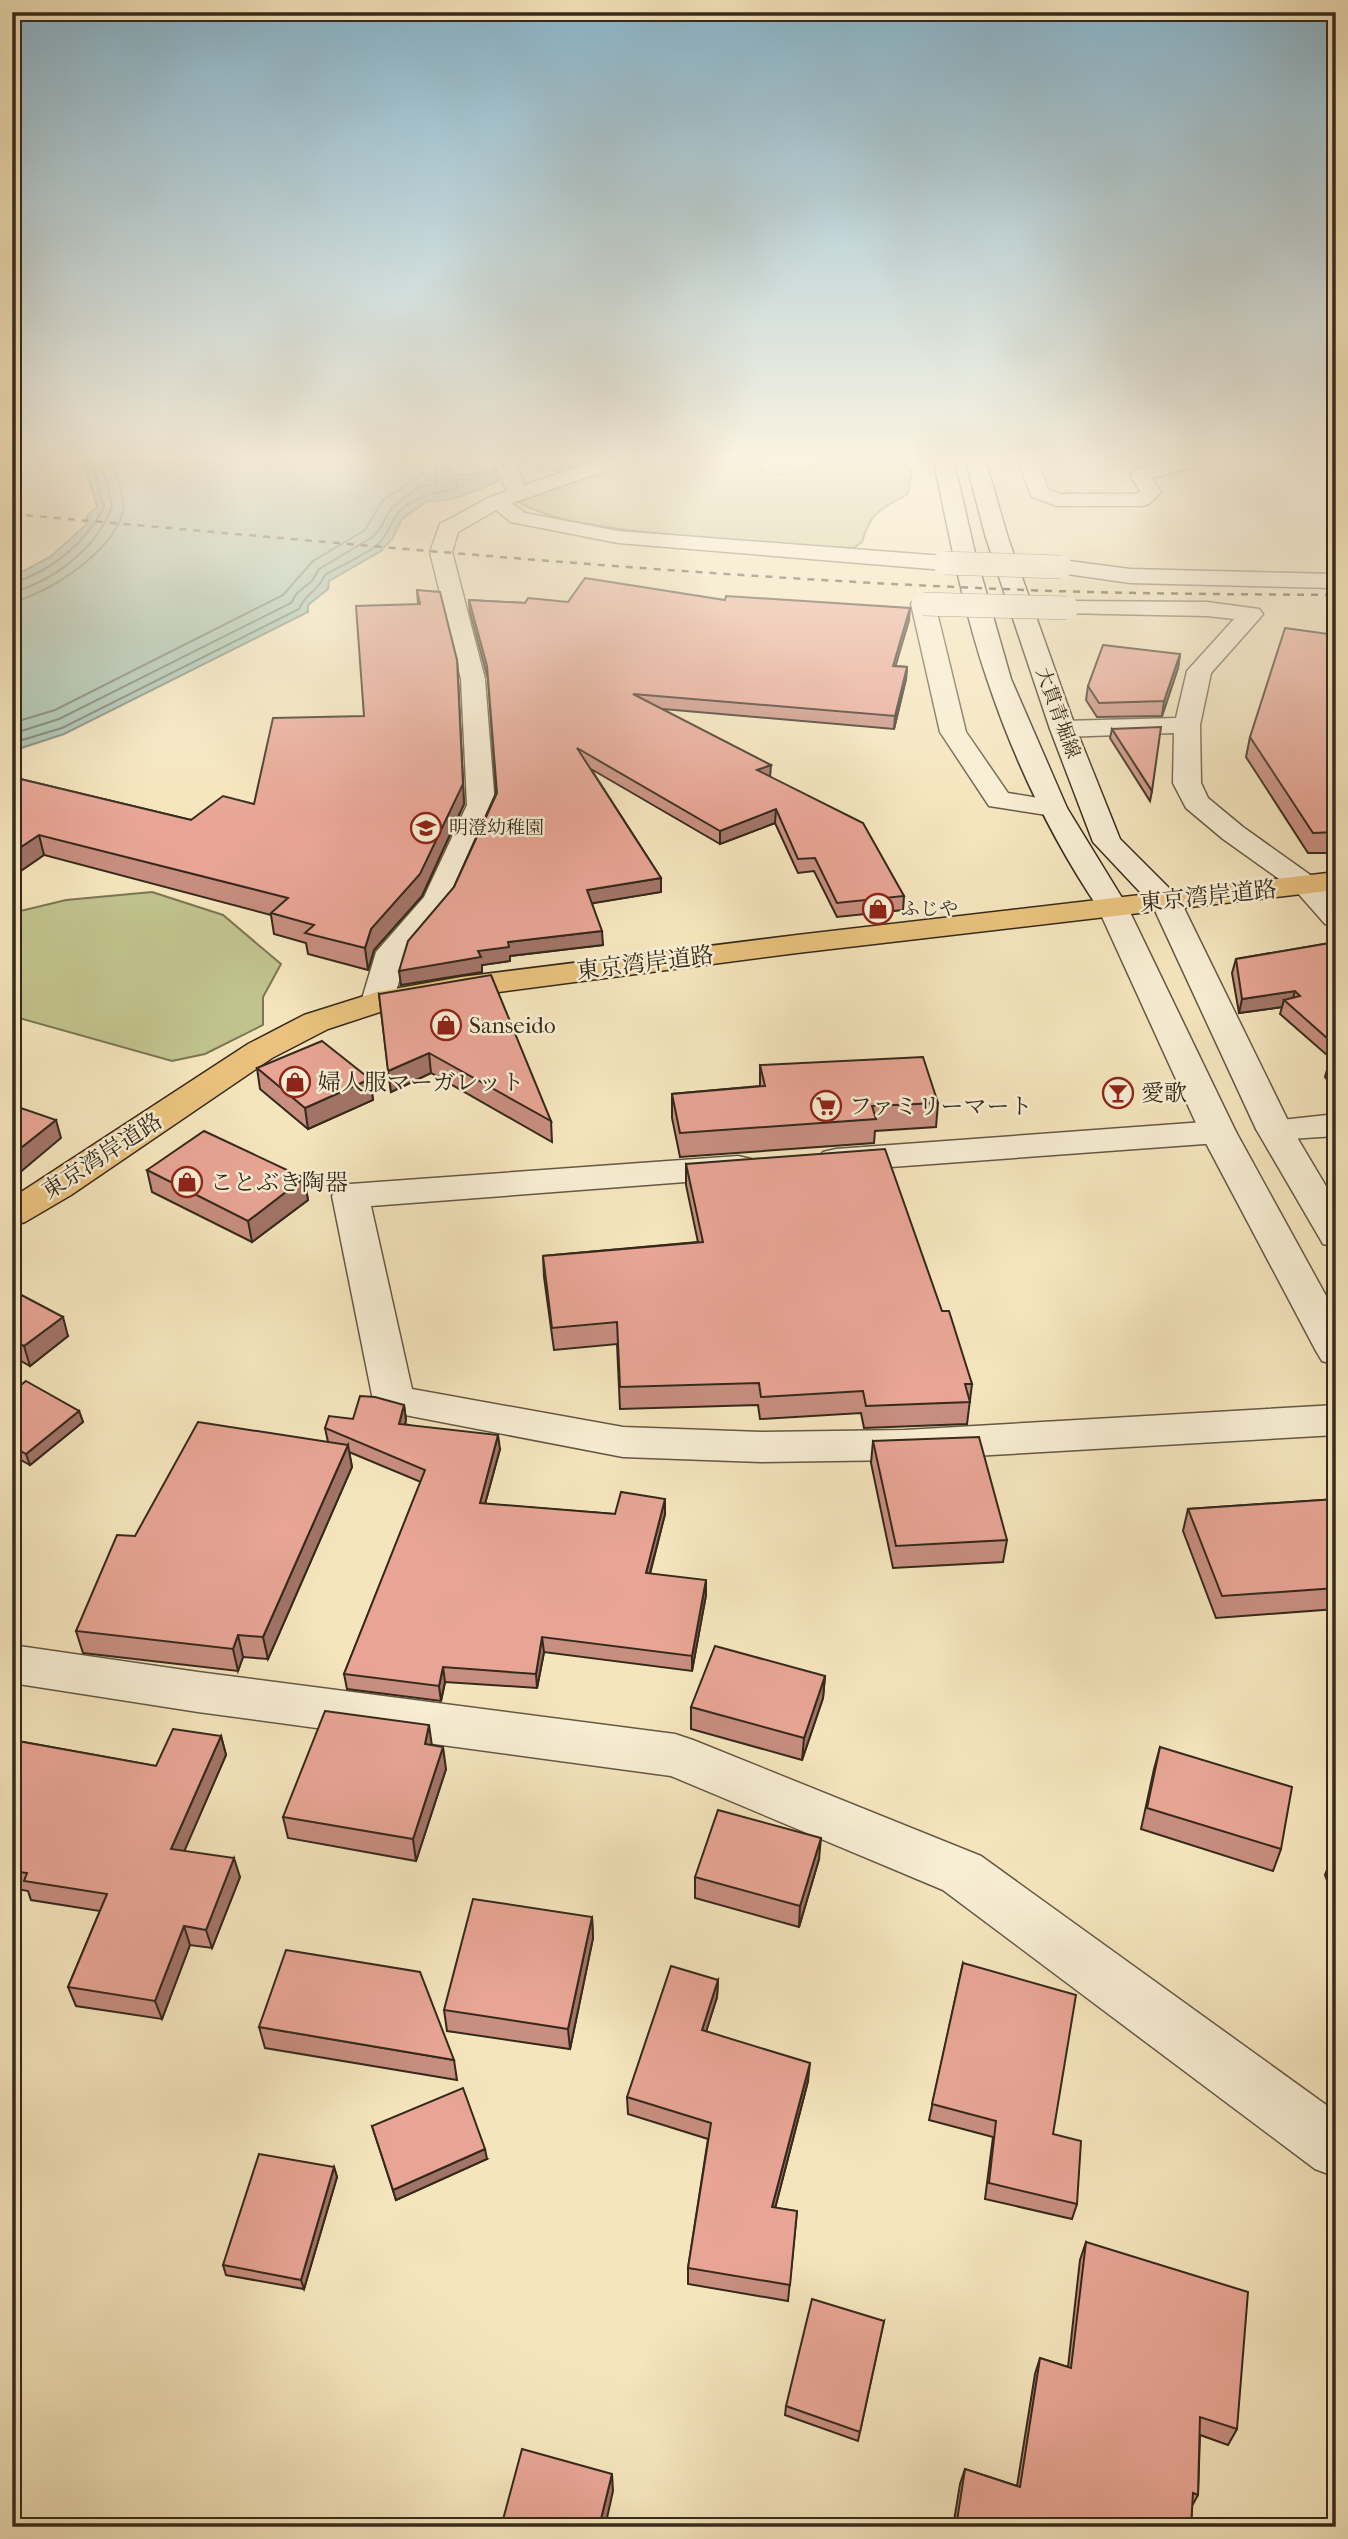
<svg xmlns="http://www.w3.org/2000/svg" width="1348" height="2539" font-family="'IM FELL French Canon','Noto Serif JP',serif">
<rect width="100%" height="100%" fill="#f5e5bd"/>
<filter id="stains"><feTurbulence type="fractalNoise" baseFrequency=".00286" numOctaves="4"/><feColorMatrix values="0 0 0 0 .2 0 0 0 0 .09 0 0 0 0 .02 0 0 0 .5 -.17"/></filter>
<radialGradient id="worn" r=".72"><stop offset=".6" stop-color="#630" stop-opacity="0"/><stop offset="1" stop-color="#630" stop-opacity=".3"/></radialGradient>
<g fill="#c1c38e" stroke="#7b7654" stroke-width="2">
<path d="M525,462H761L760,470C794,482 800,465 830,462C854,460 879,462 903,462L912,472L908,494C881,509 871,511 862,542L853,548C778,545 702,540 627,530C590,524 552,521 518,502L542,491L570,470L539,472Z"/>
<path d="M152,892L223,915L281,964L263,997V1025L205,1054L172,1061L12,1016V913L66,900Z"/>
</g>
<path fill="#9cbfae" stroke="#738373" stroke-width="2" d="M84,462H452L450,472C465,479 479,472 495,468L498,481C476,491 450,503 427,501L402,519L392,539L381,551L329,581L328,589L308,605V612L64,734L12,751V577L50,557L86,525L87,516L97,507Z"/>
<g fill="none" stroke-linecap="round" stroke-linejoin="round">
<g stroke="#687464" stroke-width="2">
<path d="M12,583C49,573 87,542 104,507L92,462"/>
<path d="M12,592C53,582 98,547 112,506L101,462"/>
<path d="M12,602C47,595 117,549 123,510C125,494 116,477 112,462"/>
<path d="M12,723L55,710L283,595L313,561L365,530L383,500L423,474L425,462"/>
<path d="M12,734L59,719L291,603L297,593L312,581L319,569L371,538L379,530L392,507L419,487L436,484V462"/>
<path d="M12,743L62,728L299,609C305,594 319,590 325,575C342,565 362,557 377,545C388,536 390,523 398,513C414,495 436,494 457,488V483L444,475L445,462"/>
</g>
<g stroke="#655844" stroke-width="3">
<g id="minor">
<path d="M494,462H514L525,485L592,462H622L619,466L512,503L525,513L618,531L944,556L952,558L955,563L952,568L944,570L618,543L511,522L496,510L458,532L452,552L485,679L495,805L453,900L407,954L393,1002L388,1009L377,1012L366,1009L361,1002L376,952L424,897L467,805L461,679L430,552L440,524L490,497L507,491Z"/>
<path d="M1018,462H1038L1048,489L1060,494H1137L1140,491L1130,475L1133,471L1168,462H1202L1199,466L1152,478L1161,492L1149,504L1142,506H1057L1032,497Z"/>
<path d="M1061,560L1130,569L1336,574V588L1130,583L1053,572L1050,567L1053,562Z"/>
<path d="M923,597L931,599L935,604L966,732L1008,793L1063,802L1067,808L1063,814L1053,816L989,806L940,732L911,604L915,599Z"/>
<path d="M1067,601L1207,602L1259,609L1263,614L1259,619L1211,673L1200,725L1201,783L1208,798L1243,827L1316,879L1336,900V927L1325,924L1296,891L1223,839L1186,808L1173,783L1174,733L1063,737L1054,735L1050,729L1054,723L1063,721L1176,718L1187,671L1234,619L1207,616L1059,613L1055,608L1059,603Z"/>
<path d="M1336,1114V1136L1274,1140L1262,1136L1256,1129L1262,1122Z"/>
<path d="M1218,1121L1230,1124L1236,1132L1230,1140L1218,1143L836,1171L823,1168L818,1160L823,1152L836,1149Z"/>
<path d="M738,1156L751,1159L756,1167L751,1175L738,1178L371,1206L412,1389L623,1427L761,1432L905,1430L1336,1405V1435L905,1460L761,1462L623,1457L379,1410L373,1400L332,1196L337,1188L350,1184Z"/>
<path d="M12,1645L198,1672L675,1734L693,1740L981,1856L1336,2112V2177L1315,2169L943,1890L671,1776L198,1712L12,1683Z"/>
</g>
</g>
<g stroke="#655844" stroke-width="3">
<g id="tertiary">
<path d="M1166,893L1177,896L1181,902L1292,1129L1336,1203V1247L1323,1244L1256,1129L1151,902L1155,896Z"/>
<path d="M1112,897L1123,900L1127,906L1236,1132L1336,1314V1365L1322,1361L1316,1351L1200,1132L1097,906L1101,900Z"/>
</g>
</g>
<g stroke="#35291b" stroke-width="3">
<g id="secondary">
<path d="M934,462H954L975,553L1011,679L1067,808L1127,906L1123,912L1112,915L1101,912C1053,842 1014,760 987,679C963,609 949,534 934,462Z"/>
<path d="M966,462H986L1008,538L1076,729L1120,839L1177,896L1181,902L1177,908L1166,911L1155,908L1093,842L1050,729L986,538Z"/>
</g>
</g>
<g stroke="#35291b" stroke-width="3">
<path id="trunk" d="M1336,872V890L797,953L461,997L383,1011L328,1029L272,1058L71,1195L25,1222L12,1226V1198L248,1044L304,1015L377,992L461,977L797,935Z"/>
</g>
<use href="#minor" fill="#f8eed4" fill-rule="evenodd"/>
<use href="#tertiary" fill="#f8eed4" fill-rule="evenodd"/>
<use href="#secondary" fill="#f8eed4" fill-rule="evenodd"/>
<use href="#trunk" fill="#eac27e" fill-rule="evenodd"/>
<path stroke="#35291b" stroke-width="2.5" stroke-dasharray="7 7" stroke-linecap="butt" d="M12,514C342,543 672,576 1003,589C1114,594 1225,594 1336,595"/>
<g stroke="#655844" stroke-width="24" stroke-linecap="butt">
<g id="minor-bridge">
<path d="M944,563L1061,567"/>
<path d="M923,604L1067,608"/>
</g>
</g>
<use href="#minor-bridge" stroke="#f8eed4" stroke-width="23"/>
</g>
<g fill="#c88e80" stroke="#35291b" stroke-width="2">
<path d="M417,590L457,660L464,804L422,896L374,950L368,970L308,954L306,943L274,934L271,915L44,855L12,777L191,820L254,804L364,716L418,604Z"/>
<path d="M469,600L525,603L725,600L909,620L895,666L907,667L906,679L894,729L663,709L770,777L904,896L903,910L837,917L814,871L798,873L775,823L720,844L591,769L661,878V892L592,903L603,945L510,956V961L482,965V972L401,985L454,887L496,793L488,679L470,612Z"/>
<path d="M1336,635V853H1308L1246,757L1250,737Z"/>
<path d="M1180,654L1178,668L1162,716L1097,717L1086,700L1088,686Z"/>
<path d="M1112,729L1152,791L1150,801L1110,738Z"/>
<path d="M1336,942V1091L1325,1077L1329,1063L1335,1062L1280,1014L1282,1007L1239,1013L1232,973L1236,959Z"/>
<path d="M379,994L551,1121L552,1142L431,1073L391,1092Z"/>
<path d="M760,1065L938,1103L936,1127L875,1131L874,1143L680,1157L672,1118V1094L760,1086Z"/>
<path d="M257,1068L370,1079L373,1100L308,1129L260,1089Z"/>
<path d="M686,1164L942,1311L972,1384L967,1424L864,1428L861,1413L760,1419L758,1405L620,1409L617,1344L554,1350L544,1277L543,1256L698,1242L686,1185Z"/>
<path d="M147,1170L304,1178L308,1200L252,1242L152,1192Z"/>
<path d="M12,1290L68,1336L30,1366L12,1356Z"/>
<path d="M12,1392L79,1411L83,1422L30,1465L12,1455Z"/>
<path d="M404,1405L406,1420L405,1424L500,1449L485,1504L615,1514H665L650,1574L706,1595L692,1671L544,1652L537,1688L445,1682L441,1701L347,1689L344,1674L421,1482L349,1452L352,1467L268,1659L243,1657L238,1671L83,1653L76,1631L135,1536L328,1442L325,1428L353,1419Z"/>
<path d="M873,1441L1007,1540L1003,1562L893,1568L871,1463Z"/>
<path d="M1336,1499V1609L1216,1618L1183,1531L1188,1509Z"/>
<path d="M825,1676L823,1698L802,1760L691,1729V1707Z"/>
<path d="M221,1736L226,1755L184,1851L240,1877L212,1948L190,1945L162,2019L76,2006L68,1987L100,1911L31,1900L28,1891L12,1888V1740L156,1766Z"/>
<path d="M432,1745L446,1769L416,1861L288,1838L283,1817Z"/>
<path d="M1160,1747L1281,1849L1273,1871L1141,1829L1154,1769Z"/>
<path d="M1333,1854H1336V1903L1325,1875Z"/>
<path d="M819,1859L799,1927L695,1898V1877Z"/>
<path d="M592,1917L593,1938L570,2049L447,2031L444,2010Z"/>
<path d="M963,1963L1053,2134L1077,2204L1072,2219L985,2199L993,2137L929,2120Z"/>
<path d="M718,1980L717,1997L706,2031L808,2081L775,2208L797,2211L788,2301L688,2284V2268L708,2139L628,2114L627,2097Z"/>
<path d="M259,2027L454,2060L457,2080L265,2048Z"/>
<path d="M372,2126L487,2159L396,2200Z"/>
<path d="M334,2167L337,2177L304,2289L226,2275L223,2265Z"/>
<path d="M1086,2242L1237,2429L1228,2445L1200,2435L1198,2495L1192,2506L1191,2527H953L960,2484L965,2469L1017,2486L1035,2374L1040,2358L1068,2367L1080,2260Z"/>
<path d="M884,2321L858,2441L785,2415L786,2406Z"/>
</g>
<g fill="#a27468" stroke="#35291b" stroke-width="2">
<path d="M910,608L909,620L892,678L893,666Z"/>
<path d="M1180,654L1178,668L1162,716L1164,701Z"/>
<path d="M457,660L464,804L422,896L374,950L368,970L365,948Z"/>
<path d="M907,667L906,679L894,729L895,716Z"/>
<path d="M771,765L770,778L757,770Z"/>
<path d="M776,809L775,823L720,844V831Z"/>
<path d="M39,835L44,855L12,877V853Z"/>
<path d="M661,878V892L588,904L587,890Z"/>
<path d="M602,931L603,945L510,956V961L482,965V972L401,985L399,971L508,942Z"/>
<path d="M1295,991L1291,1005L1284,1000L1282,1007L1239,1013L1242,999Z"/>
<path d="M429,1053L431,1073L391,1092L388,1071Z"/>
<path d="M370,1079L373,1100L308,1129L305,1108Z"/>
<path d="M56,1120L61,1138L12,1179V1155Z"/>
<path d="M304,1178L308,1200L252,1242L248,1221Z"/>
<path d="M63,1317L68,1336L30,1366L24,1346Z"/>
<path d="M404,1405L406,1420L401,1438L399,1424Z"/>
<path d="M79,1411L83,1422L30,1465L26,1454Z"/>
<path d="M498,1435L500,1449L481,1518L480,1503Z"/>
<path d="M348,1445L352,1467L268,1659L263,1637Z"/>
<path d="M665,1499V1514L646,1588V1573Z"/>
<path d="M706,1580V1595L692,1671V1656Z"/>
<path d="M238,1635L243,1657L238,1671L233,1649Z"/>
<path d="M542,1637L544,1652L537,1688L536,1674Z"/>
<path d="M443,1667L445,1682L441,1701L439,1686Z"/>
<path d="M825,1676L823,1698L802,1760L804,1738Z"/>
<path d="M429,1725L432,1746L425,1744Z"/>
<path d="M221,1736L226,1755L177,1868L171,1849Z"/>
<path d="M443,1747L446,1769L416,1861L413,1839Z"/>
<path d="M821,1838L819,1859L799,1927L800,1906Z"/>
<path d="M234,1858L240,1877L212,1948L206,1930Z"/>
<path d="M592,1917L593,1938L570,2049L568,2029Z"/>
<path d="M184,1926L190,1945L162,2019L155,2001Z"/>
<path d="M718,1980L717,1997L701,2048L702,2030Z"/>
<path d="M810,2063L808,2081L771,2224L772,2207Z"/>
<path d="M485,2149L487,2159L396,2200L393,2190Z"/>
<path d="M334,2167L337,2177L304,2289L301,2280Z"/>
<path d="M612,2474L613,2491L605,2527H599Z"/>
</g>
<g fill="#e8a595" stroke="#35291b" stroke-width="2">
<path d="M585,578L725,600L726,596L910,608L893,666L907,667L895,716L633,694L771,765L757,770L863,823L904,896L837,903L815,858L798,859L776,809L720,831L577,748L661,878L587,890L602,931L508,942L509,947L478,951L481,957L399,971L408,941L454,887L497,793L487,666L469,600L525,603L528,598L568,602Z"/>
<path d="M417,590L440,592L457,660L463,784L420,874L371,929L365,948L305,933L314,925L271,913L288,898L39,835L12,853V777L191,820L223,796L254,804L273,718L364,716L356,606L420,604Z"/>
<path d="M1285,628L1336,635V832L1313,833L1250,737Z"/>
<path d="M1103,645L1180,654L1164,701L1099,703L1088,686Z"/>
<path d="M1161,727L1152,791L1112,729Z"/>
<path d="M1336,942V1046L1284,1000L1300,996L1295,991L1242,999L1236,959Z"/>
<path d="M491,975L551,1121L429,1053L388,1071L379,994Z"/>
<path d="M322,1041L370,1079L305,1108L257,1068Z"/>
<path d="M923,1057L938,1103L872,1106L876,1119L680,1133L672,1094L765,1086L760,1065Z"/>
<path d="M1336,1062V1072L1329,1063Z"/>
<path d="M12,1105L56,1120L12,1155Z"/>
<path d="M204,1131L304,1178L248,1221L147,1170Z"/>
<path d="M885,1149L942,1311H949L972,1384H965L970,1402L866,1406L863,1391L761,1397L759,1383L620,1387L617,1322L552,1328L543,1256L703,1242L686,1164Z"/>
<path d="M12,1290L63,1317L24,1346L12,1340Z"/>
<path d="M26,1381L79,1411L26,1454L12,1446V1392Z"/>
<path d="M360,1396L375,1397L404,1405L399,1424L498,1435L480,1503L615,1514L621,1492L665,1499L646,1573L706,1580L692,1656L542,1637L536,1674L443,1667L439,1686L344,1674L425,1470L325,1428L329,1416L353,1419Z"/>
<path d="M198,1422L348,1445L263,1637L238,1635L233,1649L76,1631L117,1535L135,1536Z"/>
<path d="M979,1437L1007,1540L896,1546L873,1441Z"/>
<path d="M1336,1499V1588L1222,1596L1188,1509Z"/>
<path d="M715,1646L825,1676L804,1738L691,1707Z"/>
<path d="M325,1711L429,1725L425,1744L443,1747L413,1839L283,1817Z"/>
<path d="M173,1729L221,1736L171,1849L234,1858L206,1930L184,1926L155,2001L68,1987L107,1894L24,1881L27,1873L12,1871V1740L156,1766Z"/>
<path d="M1160,1747L1292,1787L1281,1849L1147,1808Z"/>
<path d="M718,1810L821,1838L800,1906L695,1877Z"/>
<path d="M473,1899L592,1917L568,2029L444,2010Z"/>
<path d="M286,1950L420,1972L454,2060L259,2027Z"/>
<path d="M963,1963L1076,1995L1053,2134L1081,2141L1077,2204L989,2183L996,2121L932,2104Z"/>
<path d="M671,1966L718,1980L702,2030L810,2063L772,2207L797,2211L790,2285L688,2268L711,2123L627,2097Z"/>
<path d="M463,2088L485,2149L393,2190L372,2126Z"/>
<path d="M259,2154L334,2167L301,2280L223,2265Z"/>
<path d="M1086,2242L1248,2292L1237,2429L1200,2417L1198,2495L1193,2493L1191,2527H956L965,2469L1020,2487L1040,2358L1071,2368Z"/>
<path d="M812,2299L884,2321L860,2432L786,2406Z"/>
<path d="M522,2449L612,2474L599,2527H501Z"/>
</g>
<linearGradient id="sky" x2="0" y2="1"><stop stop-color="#89b8d1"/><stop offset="0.56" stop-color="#faf3e1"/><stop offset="1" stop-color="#faf3e1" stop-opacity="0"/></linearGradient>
<rect width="1348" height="818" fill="url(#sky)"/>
<defs>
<g id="school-ring" transform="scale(1.575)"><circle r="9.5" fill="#f8eed4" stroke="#8f2418" stroke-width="1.5"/><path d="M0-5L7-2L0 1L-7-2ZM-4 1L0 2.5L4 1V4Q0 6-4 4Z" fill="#8f2418"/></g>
<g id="shop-ring" transform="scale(1.575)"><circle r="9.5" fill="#f8eed4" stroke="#8f2418" stroke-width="1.5"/><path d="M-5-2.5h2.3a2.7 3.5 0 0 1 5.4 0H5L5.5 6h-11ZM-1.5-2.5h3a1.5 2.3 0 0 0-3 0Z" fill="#8f2418"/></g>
<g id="bar-ring" transform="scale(1.575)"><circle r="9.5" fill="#f8eed4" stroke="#8f2418" stroke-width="1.5"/><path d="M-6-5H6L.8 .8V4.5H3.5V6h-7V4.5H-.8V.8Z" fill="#8f2418"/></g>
<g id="supermarket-ring" transform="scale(1.575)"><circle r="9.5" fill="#f8eed4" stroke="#8f2418" stroke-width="1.5"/><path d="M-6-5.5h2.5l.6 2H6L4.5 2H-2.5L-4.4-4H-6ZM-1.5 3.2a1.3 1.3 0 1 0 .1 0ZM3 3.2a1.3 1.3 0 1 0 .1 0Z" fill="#8f2418"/></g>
</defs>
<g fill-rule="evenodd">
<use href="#school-ring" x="426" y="828"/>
<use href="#shop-ring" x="878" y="909"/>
<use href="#shop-ring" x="446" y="1025"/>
<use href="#shop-ring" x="295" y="1082"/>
<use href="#bar-ring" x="1118" y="1093"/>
<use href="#supermarket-ring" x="826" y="1106"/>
<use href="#shop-ring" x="187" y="1182"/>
</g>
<g text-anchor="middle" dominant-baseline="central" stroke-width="5" stroke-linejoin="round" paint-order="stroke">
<g font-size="19" fill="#35291b" stroke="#f8eed4">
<text transform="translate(1058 713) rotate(70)">大貫青堀線</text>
</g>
<g font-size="19" fill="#35291b" stroke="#f8eed4" text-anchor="start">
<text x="449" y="828">明澄幼稚園</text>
<text x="901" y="909">ふじや</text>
</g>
<g font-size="23" fill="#35291b" stroke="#f8eed4">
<text transform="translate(1208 896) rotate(-6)">東京湾岸道路</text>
<text transform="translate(645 963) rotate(-7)">東京湾岸道路</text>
<text transform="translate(102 1156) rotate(-33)">東京湾岸道路</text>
</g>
<g font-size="23" fill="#35291b" stroke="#f8eed4" text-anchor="start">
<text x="469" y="1025">Sanseido</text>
<text x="318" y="1082">婦人服マーガレット</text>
<text x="1141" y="1093">愛歌</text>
<text x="849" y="1106">ファミリーマート</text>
<text x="210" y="1182">ことぶき陶器</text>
</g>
</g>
<rect width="1348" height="2539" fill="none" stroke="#f5e5bd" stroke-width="42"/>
<rect x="14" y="14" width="1320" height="2511" fill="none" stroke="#35291b" stroke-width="3.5"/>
<rect x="21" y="21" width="1306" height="2497" fill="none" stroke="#35291b" stroke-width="2"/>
<rect width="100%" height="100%" filter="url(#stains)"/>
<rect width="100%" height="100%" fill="url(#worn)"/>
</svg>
